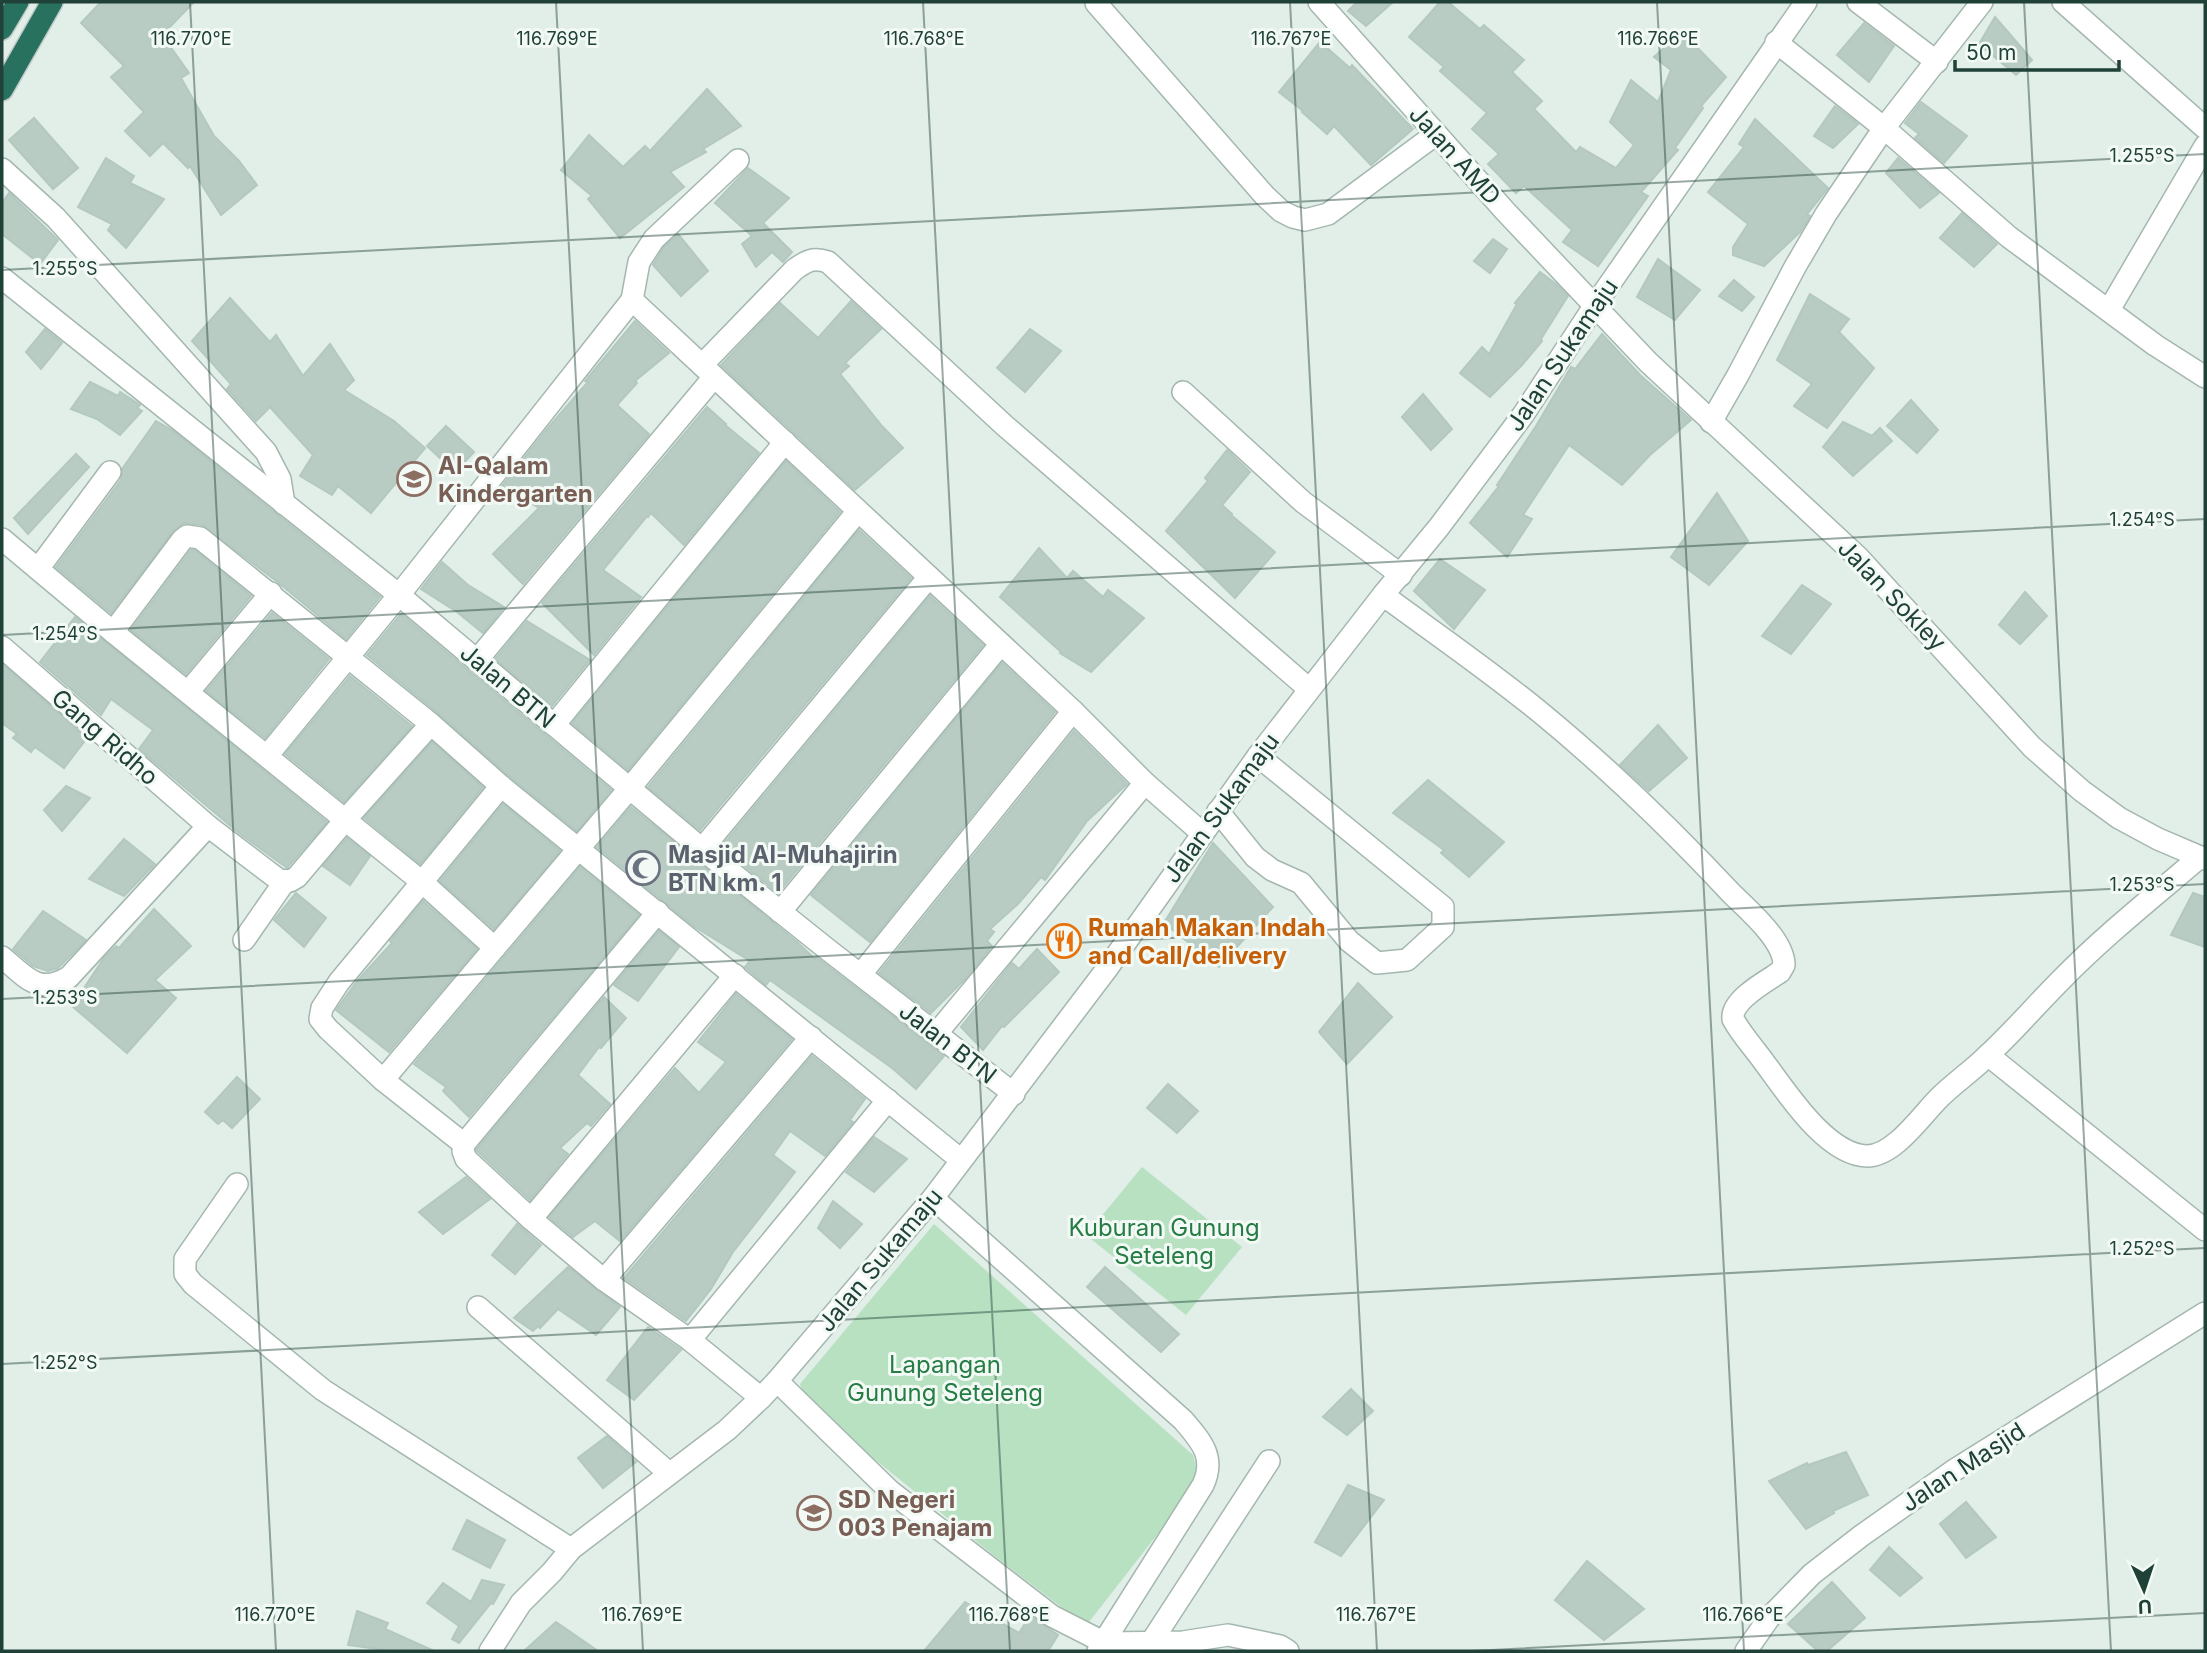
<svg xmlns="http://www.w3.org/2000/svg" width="2207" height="1653" font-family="Inter,sans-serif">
<rect width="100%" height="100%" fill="#e2eee8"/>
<g fill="#b8e1c2">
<path d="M1142,1167L1242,1247L1186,1315L1086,1235Z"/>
<path d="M934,1224L1193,1455L1197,1471L1191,1491L1086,1626L992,1554L852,1441L803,1393L800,1384Z"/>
</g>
<g fill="#b9ccc4" stroke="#b3c8bf" stroke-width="2">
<path d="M101,2H194L162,35L189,73L181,78L214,136L239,161L257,185L221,215L190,166L188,168L163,143L150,156L125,131L144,112L111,77L124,66L81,23Z"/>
<path d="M1357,2H1393L1366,26L1348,11Z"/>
<path d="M1440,2H1448L1480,29L1484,25L1524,60L1512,72L1542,101L1534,109L1576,152L1580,147L1616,168L1634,145L1610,122L1631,80L1658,102L1671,70L1654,57L1682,32L1726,77L1701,106L1703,108L1675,148L1678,150L1641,192L1648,196L1598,266L1563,242L1572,230L1524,186L1516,193L1488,164L1499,154L1472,129L1487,113L1440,71L1444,67L1409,37Z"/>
<path d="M1995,17L2032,60L2016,75L1979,44Z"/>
<path d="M1864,23L1894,46L1869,82L1837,55Z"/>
<path d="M1320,42L1350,68L1352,65L1413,129L1371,165L1334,126L1327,134L1302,112L1303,111L1279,92Z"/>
<path d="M707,89L741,126L703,149L706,152L670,172L684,187L620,238L588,199L592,196L561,170L589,135L623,167L645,146L650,151Z"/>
<path d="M1921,102L1967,136L1944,163L1915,138L1919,134L1905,123Z"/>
<path d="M1835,106L1858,124L1833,148L1814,136Z"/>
<path d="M34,118L78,168L53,189L9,140Z"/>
<path d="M1755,119L1828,188L1807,214L1810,216L1800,232L1764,266L1733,255V247L1748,224L1708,192L1744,147L1739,144Z"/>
<path d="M106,158L134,176L130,183L164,199L126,248L108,230L112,224L78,207Z"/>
<path d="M1898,158L1939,193L1920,208L1886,173Z"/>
<path d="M748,168L789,198L763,223L792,252L783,262L772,252L756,267L742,244L752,236L715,203Z"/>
<path d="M9,193L58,240L40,264L2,234V203Z"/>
<path d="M1962,213L1997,244L1974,267L1940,238Z"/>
<path d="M678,234L708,271L681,296L653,265L664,247Z"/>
<path d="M1493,239L1507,249L1490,273L1474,261Z"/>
<path d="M1658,259L1700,290L1675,320L1637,297Z"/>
<path d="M1540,272L1556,284L1568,296L1541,339L1542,341L1522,365L1490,397L1460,373L1482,347L1489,354L1517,304L1515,303Z"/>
<path d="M1734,280L1754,297L1742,311L1719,296Z"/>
<path d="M1810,294L1849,319L1839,332L1874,368L1827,428L1794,406L1812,384L1777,360Z"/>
<path d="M230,298L270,342L276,335L303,376L330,344L354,380L344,390L394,421L425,448L371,513L338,486L332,495L300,476L313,455L270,407L256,421L227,389L231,384L192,341Z"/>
<path d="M851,301L881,329L845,363L849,366L840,374L881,425L903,448L855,490L721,365L780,303L818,338Z"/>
<path d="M635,321L669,353L635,381L637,383L617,405L649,434L523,584L493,554L539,508L502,486L547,429L588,382L585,381Z"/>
<path d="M45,329L62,343L41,369L26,352Z"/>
<path d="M1030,329L1061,351L1025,392L997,368Z"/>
<path d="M1602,334L1641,376L1691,420L1650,455L1622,485L1569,445L1523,515L1532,519L1507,557L1470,523L1499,486L1497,485L1536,426L1571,367L1575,369Z"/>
<path d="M90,382L118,396L120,392L140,405L137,408L142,411L120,435L97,419L71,409Z"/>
<path d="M1423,394L1452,429L1431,450L1402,417Z"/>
<path d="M1911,400L1938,430L1917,453L1887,426Z"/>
<path d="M707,407L726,424L725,425L759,453L684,545L651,513L648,517L647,516L603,570L641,597L594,655L542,603Z"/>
<path d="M156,421L172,430L380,597L346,639L279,583L202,525L184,523L174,530L111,613L56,567L121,480L122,469Z"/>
<path d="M1843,422L1872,436L1880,428L1892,441L1853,476L1823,447Z"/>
<path d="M446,426L474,452L455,472L427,446Z"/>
<path d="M1227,450L1250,472L1222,505L1232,514L1231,515L1275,552L1235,598L1166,531L1208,481L1205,478Z"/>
<path d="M76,454L89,467L28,534L14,518Z"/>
<path d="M786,461L840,512L628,770L572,723Z"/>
<path d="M1717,493L1748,541L1709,585L1671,557Z"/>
<path d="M859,530L911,578L700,830L648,787Z"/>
<path d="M1039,548L1067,578L1073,571L1103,597L1108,590L1144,618L1091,672L1060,653L1061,652L1000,597Z"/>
<path d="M191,550H195L251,596L186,674L131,630Z"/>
<path d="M1440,559L1485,590L1454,629L1414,591Z"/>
<path d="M442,562L468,585L504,607L483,633L457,612L421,589Z"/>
<path d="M1802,585L1831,604L1791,654L1762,636Z"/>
<path d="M2025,592L2047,616L2020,644L1999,625Z"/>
<path d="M930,596L983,645L778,893L721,847Z"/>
<path d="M272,613L329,659L265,738L206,691Z"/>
<path d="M401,614L611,790L577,831L509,776L439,714L367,655Z"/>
<path d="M75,617L327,822L287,868L239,833L139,749L153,730L111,699L101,715L40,662Z"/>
<path d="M527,621L590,660L552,706L495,659Z"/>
<path d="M1002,663L1055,712L870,942L811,895Z"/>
<path d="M2,664L87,738L64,768L35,747L31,752L13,738L17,734L2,723Z"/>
<path d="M350,676L412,726L344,802L285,754Z"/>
<path d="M1658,725L1687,758L1649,791L1620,765Z"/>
<path d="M1074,731L1127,784L1087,821L1045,880L1041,877L1018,904L990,929L994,932L987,941L992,946L965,979L931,1013L879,973Z"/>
<path d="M432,742L483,787L420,864L364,818Z"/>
<path d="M1428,780L1504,842L1469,877L1441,853L1444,850L1393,813Z"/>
<path d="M66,786L90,798L62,831L44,810Z"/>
<path d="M503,804L560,851L494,929L440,881Z"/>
<path d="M631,807L797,942L815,959L816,957L944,1056L916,1089L892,1068L770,980L766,985L745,967L750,961L695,927L597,847Z"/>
<path d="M347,838L370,856L350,885L323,866Z"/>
<path d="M124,839L155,864L124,896L89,879Z"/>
<path d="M1213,843L1273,907L1219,967L1164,923Z"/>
<path d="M580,867L639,915L469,1117L443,1091L446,1087L414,1064Z"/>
<path d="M296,893L326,918L304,947L274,920Z"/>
<path d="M2193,893L2205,897V947L2171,935Z"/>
<path d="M423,901L477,949L389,1052L336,1010L358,980L392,943L390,941Z"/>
<path d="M154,909L191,946L155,980L176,998L127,1053L72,1006L104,958L116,946L119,948Z"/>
<path d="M43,911L86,940L58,968L48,971L33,966L13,949Z"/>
<path d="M659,931L679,947L638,1001L614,985Z"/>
<path d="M1037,949L1059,972L1004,1027L1002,1026L983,1050L961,1027L1012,963L1019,969Z"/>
<path d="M1358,983L1392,1017L1347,1064L1319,1032Z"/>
<path d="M736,994L792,1039L620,1241L595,1221L573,1237L549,1217L675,1068L699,1093L726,1062L698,1042Z"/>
<path d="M604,997L626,1018L601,1048L599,1047L578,1075L610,1104L591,1126L587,1123L560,1148L568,1154L530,1200L476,1150Z"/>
<path d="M812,1056L865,1099L850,1120L853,1122L825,1156L790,1131L773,1155L795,1172L733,1252L711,1289L686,1321L624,1278Z"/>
<path d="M237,1077L260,1099L232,1128L223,1120L218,1124L205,1112Z"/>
<path d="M1168,1084L1198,1111L1177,1133L1147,1108Z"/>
<path d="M874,1137L907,1159L874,1192L846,1172Z"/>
<path d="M466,1177L490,1199L443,1234L419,1212Z"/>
<path d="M833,1201L862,1224L840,1248L818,1228Z"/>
<path d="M517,1224L541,1245L515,1274L492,1255Z"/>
<path d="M568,1267L620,1307L596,1335L558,1309L540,1328L538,1326L533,1331L514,1318Z"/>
<path d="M1105,1267L1179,1334L1161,1352L1087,1287Z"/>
<path d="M648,1327L681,1350L634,1400L607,1380Z"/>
<path d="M1351,1389L1373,1411L1347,1435L1323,1417Z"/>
<path d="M607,1436L636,1462L603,1488L578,1458Z"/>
<path d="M1846,1452L1868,1495L1833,1511L1834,1513L1806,1529L1769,1481L1807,1463L1808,1465Z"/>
<path d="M1348,1485L1384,1500L1341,1556L1315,1542Z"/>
<path d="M1966,1502L1996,1537L1966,1558L1940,1524Z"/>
<path d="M467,1520L505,1540L490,1568L453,1549Z"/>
<path d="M1889,1547L1922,1578L1900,1596L1870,1570Z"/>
<path d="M1587,1561L1644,1609L1604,1640L1555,1600Z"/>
<path d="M482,1580L504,1585L493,1604L491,1603L459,1643L452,1639L459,1626L427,1603L443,1583L471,1602Z"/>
<path d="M1832,1582L1865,1618L1827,1651H1818L1788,1624Z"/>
<path d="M965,1602L1019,1633L1030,1616L1058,1635L1048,1651H924Z"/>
<path d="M357,1611L388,1623L385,1629L434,1651H391L348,1645Z"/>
<path d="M556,1622L598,1651H524Z"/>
</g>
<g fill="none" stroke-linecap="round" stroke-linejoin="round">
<g stroke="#a4b7af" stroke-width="24">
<g id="minor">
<path d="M1319,2L1505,211L1648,362L1859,558L2032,747L2082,791L2119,818L2158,839L2205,859"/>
<path d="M1858,2L1937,62"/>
<path d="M2063,2L2205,128"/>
<path d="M1096,3L1265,196L1281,211L1293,217L1305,220L1328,214L1436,134"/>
<path d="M1776,42L1884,128L2009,237L2155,345L2205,377"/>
<path d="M2,169L56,218L266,452L280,479L284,504"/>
<path d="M2,278L399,595L702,849L827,949L1014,1094"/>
<path d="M632,300L639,262L654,239L738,160"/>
<path d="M2109,310L2205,146"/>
<path d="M702,365L794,270C806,261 813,257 828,262L1004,425L1309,689"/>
<path d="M1183,392L1303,502L1401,575"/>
<path d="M1711,422L1738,375L1795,267L1826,214L1884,128L1982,2"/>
<path d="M2,539L113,632L422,882L501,786L961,1160"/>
<path d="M38,569L110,472"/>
<path d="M1383,595C1436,634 1490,671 1541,713C1608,768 1672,830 1731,893C1748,910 1784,940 1784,965L1780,972C1765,982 1731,1000 1733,1019C1741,1034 1754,1048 1764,1062C1786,1091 1826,1155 1867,1156C1894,1156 1921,1116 1939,1098C1954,1083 1972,1071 1987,1056C2013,1032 2036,1005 2061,980C2104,936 2153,897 2200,857"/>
<path d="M113,632L182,540L187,536L200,538L431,724L501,786"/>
<path d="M2,647L208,826"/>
<path d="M477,660L714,377"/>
<path d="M189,691L271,593"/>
<path d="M554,725L785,442"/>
<path d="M267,756L399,595L632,300L1073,711L1145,783L1202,833"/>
<path d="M1218,811L1255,857L1272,870L1301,883L1349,941L1377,963L1407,960L1443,927V907L1258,756"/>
<path d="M702,849L929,577"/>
<path d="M658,912L464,1144L463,1151L466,1159L531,1219L604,1280L690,1340L761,1398"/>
<path d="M780,912L1001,644"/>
<path d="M244,940L285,881"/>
<path d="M495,948L422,882L339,982L322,1008L320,1019L328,1029L383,1080L629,789L858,511"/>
<path d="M2,957C25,976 38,996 69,977L208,826L279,880L290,881L297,877L346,819L431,724"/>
<path d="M861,974L1073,711"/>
<path d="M936,1034L1145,783"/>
<path d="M1988,1055L2205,1230"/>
<path d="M383,1080L464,1144"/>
<path d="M237,1184L185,1259V1274L193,1284L323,1390L571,1549"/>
<path d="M933,1198L1183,1420C1201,1441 1216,1457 1203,1485L1098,1651"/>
<path d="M531,1219L735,975"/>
<path d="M604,1280L811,1037"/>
<path d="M478,1307L669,1473"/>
<path d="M690,1340L888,1100"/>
<path d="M777,1381L890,1491L1052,1616L1105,1643L1183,1642L1228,1635L1280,1646L1288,1651"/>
<path d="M1150,1644L1269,1461"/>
<path d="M490,1651L521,1603L552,1572L571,1549L727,1430L761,1398L777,1381L933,1198L1106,970L1258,756L1383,595L1439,527L1523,415L1595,305L1806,2"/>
<path d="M1746,1651L1769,1618L1812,1574L1861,1536L1953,1471L2205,1313"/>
</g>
</g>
<g stroke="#c0cac7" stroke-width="24">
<g id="highway">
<path d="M2,29L18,2"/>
<path d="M2,90L52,2"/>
</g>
</g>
<use href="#minor" stroke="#fff" stroke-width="21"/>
<use href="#highway" stroke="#28715f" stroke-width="21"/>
</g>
<path fill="none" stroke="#1f4137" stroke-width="2" stroke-opacity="0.45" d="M190,2L276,1651M556,2L643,1651M923,2L1010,1651M1290,2L1377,1651M1657,2L1744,1651M2024,2L2111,1651M2,270L2205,154M2,635L2205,519M2,999L2205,884M2,1364L2205,1248M1472,1651L2205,1613"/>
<defs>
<g id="school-ring" transform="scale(1.75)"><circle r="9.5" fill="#f3faf6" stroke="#8d6e63" stroke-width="1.5"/><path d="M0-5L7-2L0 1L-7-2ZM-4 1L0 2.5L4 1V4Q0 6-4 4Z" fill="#8d6e63"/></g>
<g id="mosque-ring" transform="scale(1.75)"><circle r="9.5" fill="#f3faf6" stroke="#6b7280" stroke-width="1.5"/><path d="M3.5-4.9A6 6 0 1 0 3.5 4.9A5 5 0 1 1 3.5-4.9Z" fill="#6b7280"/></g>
<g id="restaurant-ring" transform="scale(1.75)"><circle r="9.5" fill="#f3faf6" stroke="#e8710a" stroke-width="1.5"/><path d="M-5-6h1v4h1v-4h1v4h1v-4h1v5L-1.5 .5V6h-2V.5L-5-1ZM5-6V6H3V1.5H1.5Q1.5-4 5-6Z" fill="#e8710a"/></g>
</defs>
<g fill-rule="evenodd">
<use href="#school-ring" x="414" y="479"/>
<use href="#mosque-ring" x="643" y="868"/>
<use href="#restaurant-ring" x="1064" y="941"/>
<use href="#school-ring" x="814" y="1513"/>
</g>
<g text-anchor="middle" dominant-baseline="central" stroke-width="6" stroke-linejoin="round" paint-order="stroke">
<g font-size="24" fill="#1f4137" stroke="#f3faf6">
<text transform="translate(1455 155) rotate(48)">Jalan AMD</text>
<text transform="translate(1562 355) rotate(-56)">Jalan Sukamaju</text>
<text transform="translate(1892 595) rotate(46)">Jalan Sokley</text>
<text transform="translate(508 686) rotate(40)">Jalan BTN</text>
<text transform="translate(105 737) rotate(41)">Gang Ridho</text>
<text transform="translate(1221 808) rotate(-54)">Jalan Sukamaju</text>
<text transform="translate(948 1043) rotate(38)">Jalan BTN</text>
<text transform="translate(880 1260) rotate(-50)">Jalan Sukamaju</text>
<text transform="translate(1963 1467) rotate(-33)">Jalan Masjid</text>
</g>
<g font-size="24" font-weight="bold" fill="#785e54" stroke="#f3faf6" text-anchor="start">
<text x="438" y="465">Al-Qalam<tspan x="438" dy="28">Kindergarten</tspan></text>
<text x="838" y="1499">SD Negeri<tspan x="838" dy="28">003 Penajam</tspan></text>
</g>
<g font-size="24" font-weight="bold" fill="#5b616d" stroke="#f3faf6" text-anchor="start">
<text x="668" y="854">Masjid Al-Muhajirin<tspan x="668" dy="28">BTN km. 1</tspan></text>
</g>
<g font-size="24" font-weight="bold" fill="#c56008" stroke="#f3faf6" text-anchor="start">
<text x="1088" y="927">Rumah Makan Indah<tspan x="1088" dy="28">and Call/delivery</tspan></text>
</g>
<g font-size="24" fill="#257c44" stroke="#f3faf6">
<text x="1164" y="1227">Kuburan Gunung<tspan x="1164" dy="28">Seteleng</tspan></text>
<text x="945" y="1364">Lapangan<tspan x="945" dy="28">Gunung Seteleng</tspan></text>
</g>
</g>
<g font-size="18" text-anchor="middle" fill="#1f4137" stroke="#f3faf6" stroke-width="6" stroke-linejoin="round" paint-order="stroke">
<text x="191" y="45">116.770°E</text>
<text x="557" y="45">116.769°E</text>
<text x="924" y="45">116.768°E</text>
<text x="1291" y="45">116.767°E</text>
<text x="1658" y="45">116.766°E</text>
<text x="2142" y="162">1.255°S</text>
<text x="65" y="275">1.255°S</text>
<text x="2142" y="526">1.254°S</text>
<text x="65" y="640">1.254°S</text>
<text x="2142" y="891">1.253°S</text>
<text x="65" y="1004">1.253°S</text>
<text x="2142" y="1255">1.252°S</text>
<text x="65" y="1369">1.252°S</text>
<text x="275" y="1621">116.770°E</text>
<text x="642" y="1621">116.769°E</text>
<text x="1009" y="1621">116.768°E</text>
<text x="1376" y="1621">116.767°E</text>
<text x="1743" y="1621">116.766°E</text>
</g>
<rect width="2207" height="1653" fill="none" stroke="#1f4137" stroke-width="7"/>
<g transform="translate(2144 1590) rotate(177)" stroke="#f3faf6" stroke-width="5" paint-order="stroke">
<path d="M0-5L12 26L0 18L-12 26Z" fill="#1f4137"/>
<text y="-10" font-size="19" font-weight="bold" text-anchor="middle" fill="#1f4137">U</text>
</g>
<path d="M1955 60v10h164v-10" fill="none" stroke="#1f4137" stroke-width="3.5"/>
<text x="1966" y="60" font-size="21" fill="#1f4137" stroke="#f3faf6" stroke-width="5" paint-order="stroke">50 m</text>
</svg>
